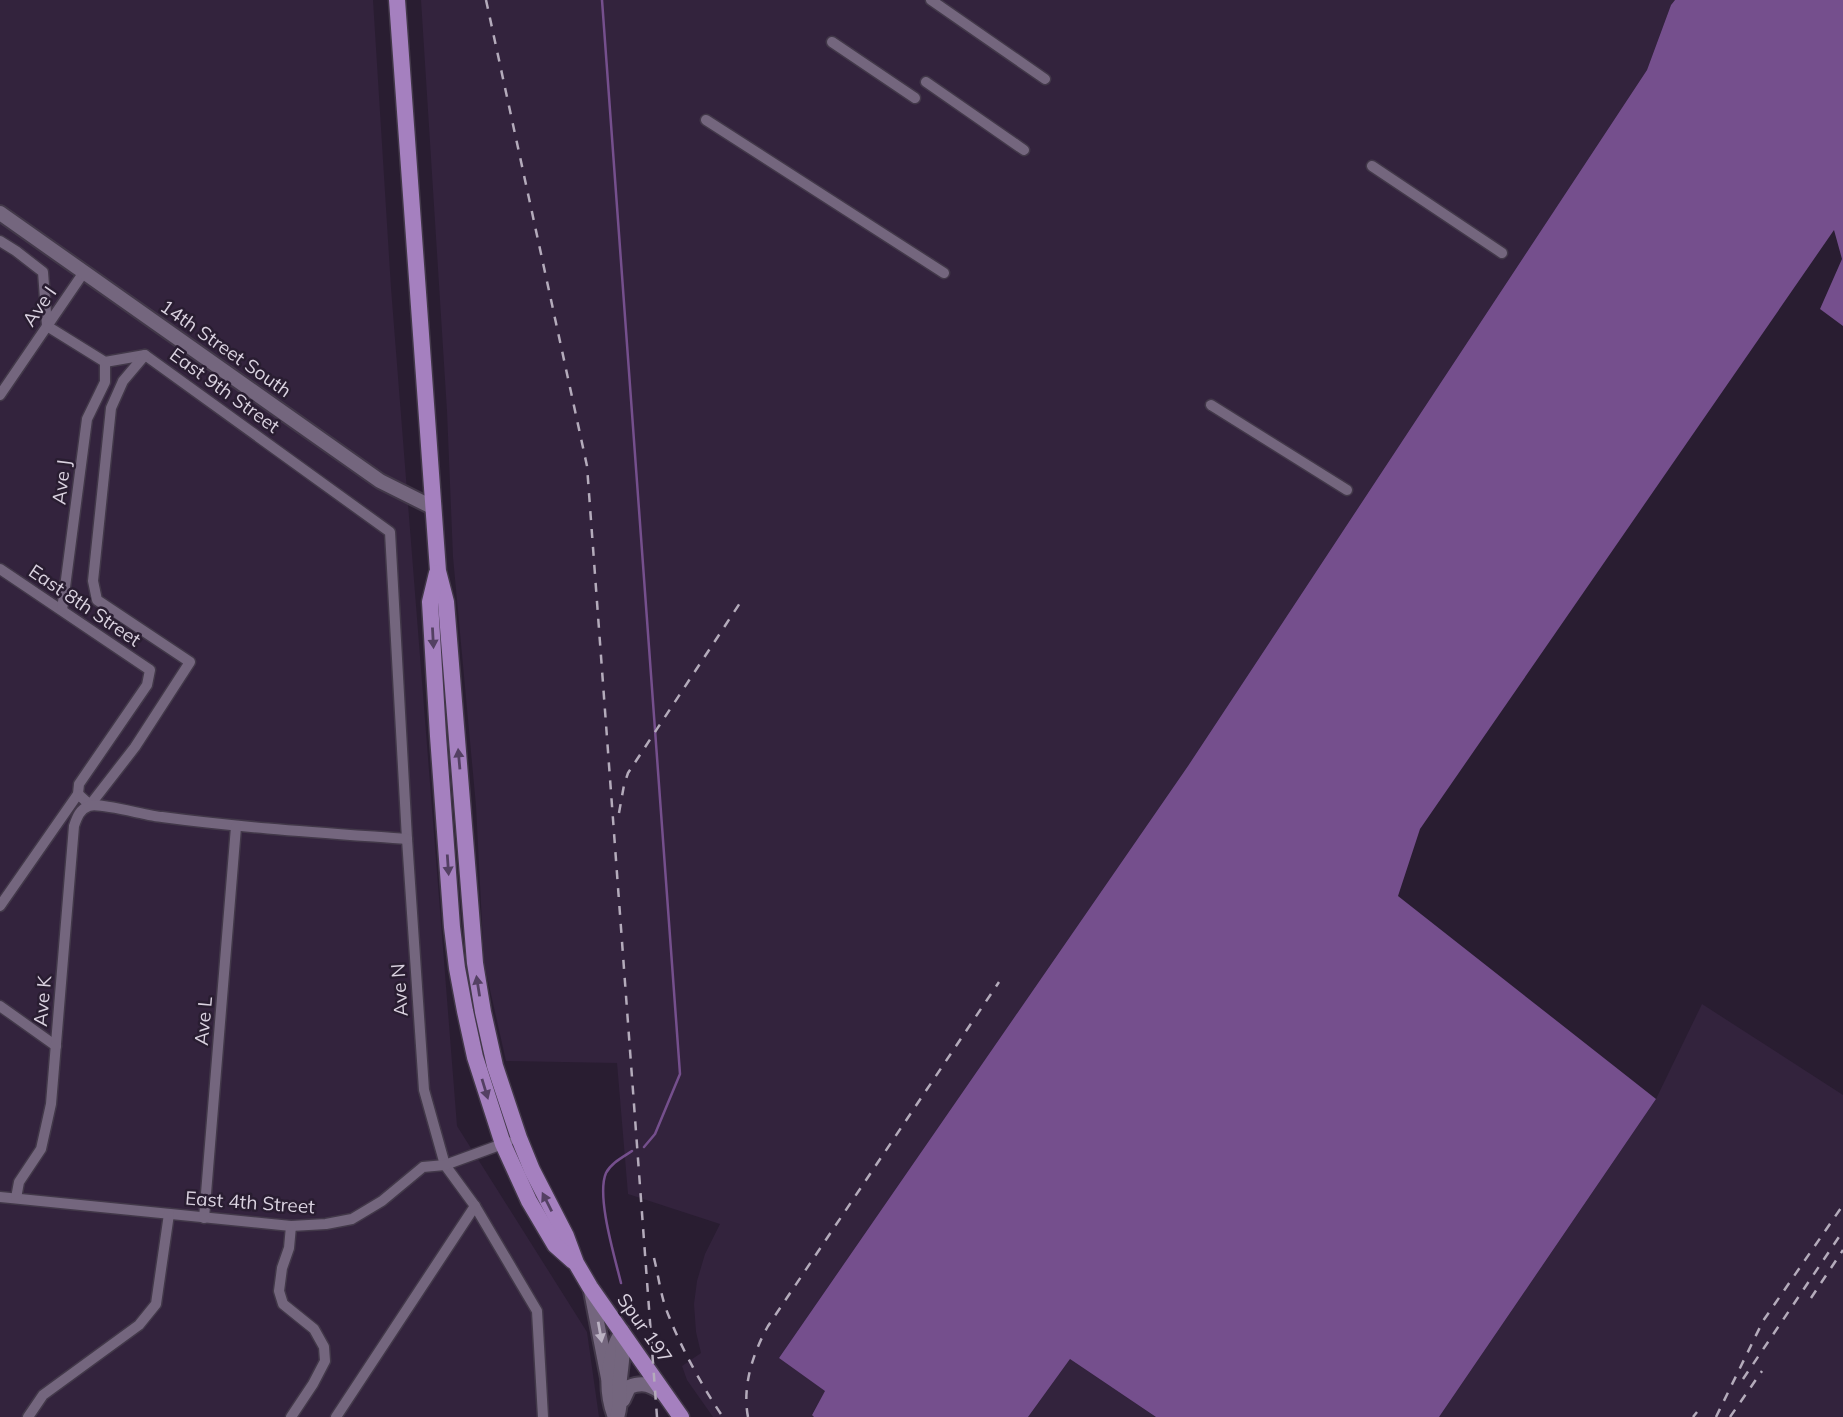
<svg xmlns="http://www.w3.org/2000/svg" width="1843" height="1417" font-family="Mulish,sans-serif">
<rect width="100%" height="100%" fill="#291d31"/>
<g fill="#33233d">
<path d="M0,0H373L391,288L457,1126L587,1332L599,1417H0Z"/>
<path d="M421,0H1675L1671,5L1647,70L1188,766L779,1358L826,1391L812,1414L814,1417H713L687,1380L682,1366L701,1353L696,1332L694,1304L697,1281L705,1254L720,1224L628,1194L617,1063L506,1061L484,963L476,806L453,557L447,411Z"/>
<path d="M1702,1004L1843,1095V1417H1439L1656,1099Z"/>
<path d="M1070,1359L1156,1417H1028Z"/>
</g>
<path fill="#754f8d" d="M1675,0H1843V326L1820,309L1842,259L1834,230L1420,829L1398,896L1656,1099L1439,1417H1156L1070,1359L1028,1417H814L812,1415L825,1391L779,1358L1188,766L1647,70L1671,5Z"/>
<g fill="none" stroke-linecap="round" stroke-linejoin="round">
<g stroke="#754f8d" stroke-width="2.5">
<path d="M602,0L680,1074L655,1134L644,1147"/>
<path d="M621,1283C615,1258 596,1196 606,1173C611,1163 623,1157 632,1151"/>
</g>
<g stroke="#423849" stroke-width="13">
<g id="street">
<path d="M931,0L1045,79"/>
<path d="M832,42L915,98"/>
<path d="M926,82L1024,150"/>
<path d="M706,120L944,273"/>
<path d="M1372,166L1502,253"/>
<path d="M0,241L16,251L43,272L47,326L105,362L145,355L390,532L407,839L424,1090L445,1165L475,1206L537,1311L543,1417"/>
<path d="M0,395L84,272"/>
<path d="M1211,405L1347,490"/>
<path d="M0,569L150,670L147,685L79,784L78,794"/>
<path d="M62,610L87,419L105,382V362"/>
<path d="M0,906L78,794L90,805L135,747L190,662L97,600L93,581L111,408L123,381L145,355"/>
<path d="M0,1006L56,1046"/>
<path d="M0,1197L291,1226L326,1224L352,1219L382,1201L423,1167L445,1165L508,1142"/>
<path d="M16,1198L19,1182L41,1149L51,1104L74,826C77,817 80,809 89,806C100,802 147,816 162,817C244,828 325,833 407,839"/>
<path d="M204,1218L236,827"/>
<path d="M28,1417L43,1395L139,1325L156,1304L169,1214"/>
<path d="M291,1417L313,1384L325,1361L324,1347L314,1329L283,1304L279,1291L282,1268L289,1248L291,1226"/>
<path d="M336,1417L475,1206"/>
</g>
</g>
<g stroke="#423849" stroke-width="18">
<g id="secondary">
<path d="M0,213L380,481L434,508"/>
<path d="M591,1291L608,1378"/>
<path d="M623,1400L629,1387C644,1381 651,1385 664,1394"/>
<path d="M615,1417C604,1390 607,1356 622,1331"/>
<path d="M617,1417C622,1403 619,1392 620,1378C622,1362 624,1348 622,1332"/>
</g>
</g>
<g stroke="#423849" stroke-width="19">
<g id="primary">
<path d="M397,0L438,571L446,602L475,963L483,1012L495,1066L519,1138L532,1170L566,1236L576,1263L590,1287L681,1417"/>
<path d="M437,573L430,602L438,736L452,927L457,968L465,1011L475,1057L503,1144L529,1201L555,1245L573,1261"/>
</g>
</g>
<use href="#street" stroke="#74667e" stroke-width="10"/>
<use href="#secondary" stroke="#74667e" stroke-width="14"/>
<use href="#primary" stroke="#a580bf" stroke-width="16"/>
<g stroke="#b4abbb" stroke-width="2.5" stroke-dasharray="9 9" stroke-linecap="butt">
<path d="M486,0L587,466L657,1417"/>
<path d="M619,813L624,785L628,773L740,603"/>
<path d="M654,1258C658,1274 660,1290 665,1306C677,1340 702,1387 723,1417"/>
<path d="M1811,1298L1843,1250"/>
<path d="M1743,1379L1843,1231"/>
<path d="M748,1417C742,1386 753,1353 768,1326L999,982"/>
<path d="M1693,1417L1697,1412"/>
<path d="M1716,1417L1763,1321L1843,1205"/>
<path d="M1730,1417L1762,1371"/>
</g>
</g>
<defs><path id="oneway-solid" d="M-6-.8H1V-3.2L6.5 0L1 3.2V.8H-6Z" transform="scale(1.75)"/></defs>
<g fill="#544063">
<use href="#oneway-solid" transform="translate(433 638) rotate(87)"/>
<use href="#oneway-solid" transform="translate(459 759) rotate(-95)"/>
<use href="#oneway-solid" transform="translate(448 865) rotate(86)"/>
<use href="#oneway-solid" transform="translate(478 986) rotate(-99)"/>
<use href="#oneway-solid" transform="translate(485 1089) rotate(73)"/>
<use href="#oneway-solid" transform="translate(547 1202) rotate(-117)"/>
</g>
<use fill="#bbb2c3" href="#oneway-solid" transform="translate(600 1332) rotate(80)"/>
<g text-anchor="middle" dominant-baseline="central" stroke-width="5" stroke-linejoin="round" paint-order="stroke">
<g font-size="19" fill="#dad2e0" stroke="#291d31">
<text transform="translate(39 306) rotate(-55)">Ave I</text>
<text transform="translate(226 348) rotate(35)">14th Street South</text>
<text transform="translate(225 390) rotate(36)">East 9th Street</text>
<text transform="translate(61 482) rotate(-83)">Ave J</text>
<text transform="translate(85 605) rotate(34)">East 8th Street</text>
<text transform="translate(399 990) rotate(-94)">Ave N</text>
<text transform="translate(42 1001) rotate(-85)">Ave K</text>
<text transform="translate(203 1021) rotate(-85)">Ave L</text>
<text transform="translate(250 1202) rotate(4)">East 4th Street</text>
<text transform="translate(645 1328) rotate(55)">Spur 197</text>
</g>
</g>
</svg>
